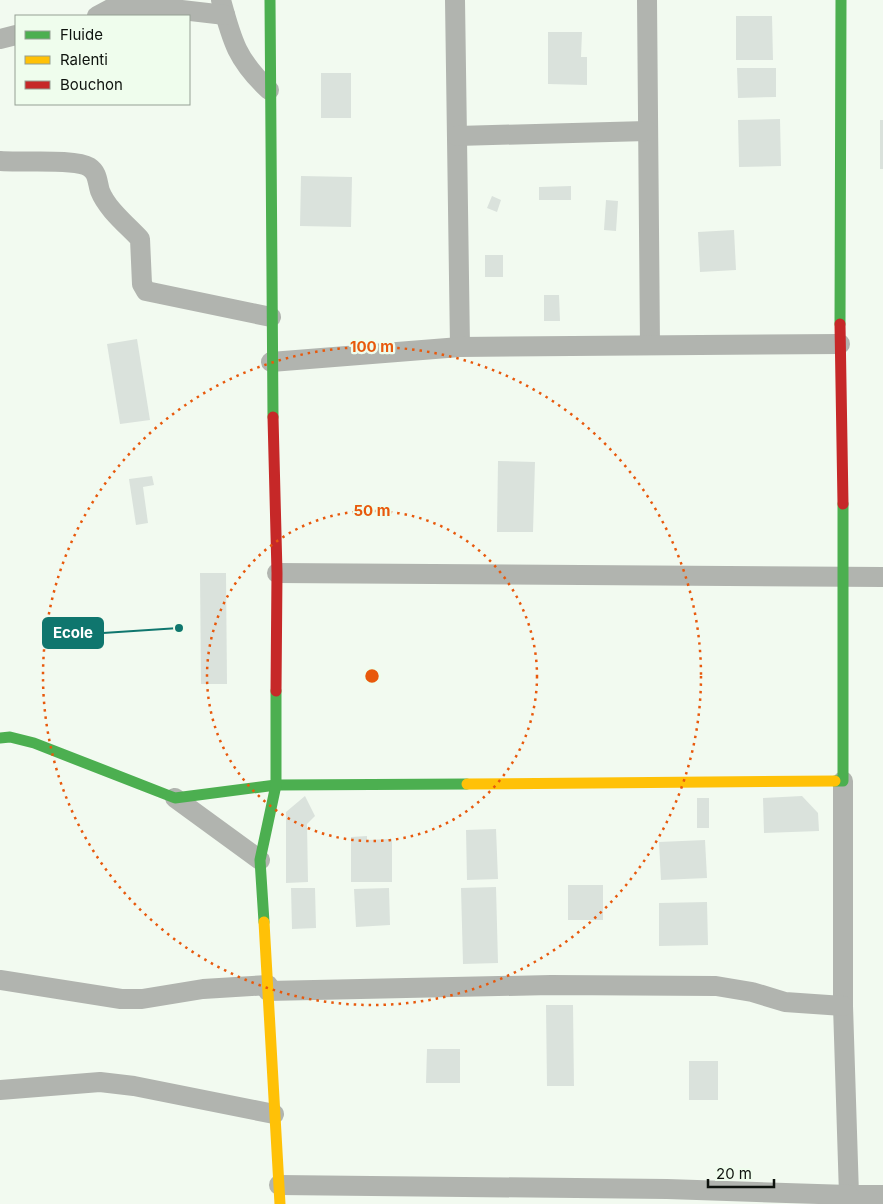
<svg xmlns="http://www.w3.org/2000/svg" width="883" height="1204" font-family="Inter,sans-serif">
<rect width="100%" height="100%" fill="#f2faf0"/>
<g fill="#dae2dc">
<path d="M736,16H772L773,60H736Z"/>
<path d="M548,32H582L581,57H587V85L548,84Z"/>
<path d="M737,68H776V97L738,98Z"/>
<rect x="321" y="73" width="30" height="45"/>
<path d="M780,119L781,166L739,167L738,120Z"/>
<rect x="880" y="120" width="3" height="49"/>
<path d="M301,176L352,177L351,227L300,226Z"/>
<path d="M571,186V200H539V187Z"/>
<path d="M492,196L501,200L497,212L487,208Z"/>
<path d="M606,200L618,201L616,231L604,230Z"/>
<path d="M734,230L736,270L700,272L698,232Z"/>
<rect x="485" y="255" width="18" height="22"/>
<path d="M544,295H559L560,321H544Z"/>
<path d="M137,339L150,420L120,424L107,344Z"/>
<path d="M498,461L535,462L533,532H497Z"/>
<path d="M152,476L154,485L143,487L148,523L136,525L129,479Z"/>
<path d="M200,573H226L227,684H201Z"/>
<path d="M305,796L315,816L307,824L308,882L286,883V812Z"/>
<path d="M802,796L818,813L819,831L764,833L763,798Z"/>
<rect x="697" y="798" width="12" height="30"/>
<path d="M496,829L498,879L467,880L466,830Z"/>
<path d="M367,836V840L392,839V882H351V837Z"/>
<path d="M705,840L707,878L661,880L659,842Z"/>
<rect x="568" y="885" width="35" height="35"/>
<path d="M496,887L498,963L463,964L461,888Z"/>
<path d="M291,888H315L316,928L292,929Z"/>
<path d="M389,888L390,925L356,927L354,889Z"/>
<path d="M707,902L708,945L659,946V903Z"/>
<path d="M546,1005H573L574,1086H547Z"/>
<path d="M427,1049H460V1083H426Z"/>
<rect x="689" y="1061" width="29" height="39"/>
</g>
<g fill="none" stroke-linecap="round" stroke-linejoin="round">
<g stroke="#b1b4af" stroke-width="20">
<path d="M221,0C232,41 237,60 269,90"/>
<path d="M455,0L460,347"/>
<path d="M647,0L650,345"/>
<path d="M97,16L116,6L139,5L225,15"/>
<path d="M0,39L16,35"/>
<path d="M457,136L647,131"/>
<path d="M0,161C20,163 75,158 89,167C98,173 97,181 100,191C107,209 127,225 140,239L142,284L146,291L271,317"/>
<path d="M271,362L460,347L840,344"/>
<path d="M277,573L883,577"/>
<path d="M843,781V1006L849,1195H883"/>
<path d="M175,798L260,860"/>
<path d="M0,980L121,999H142L203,989L268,985"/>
<path d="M268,991L551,985L716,986L752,992L785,1002L843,1006"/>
<path d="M0,1090L100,1082L134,1086L274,1114"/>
<path d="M279,1185L667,1189L849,1195V1204"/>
</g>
<g stroke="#4caf50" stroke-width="11">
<path d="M270,0L273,417"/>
<path d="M840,324L841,0"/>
<path d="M0,738L10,737L34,743L175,798L276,785L467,784"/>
<path d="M835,781H843V504"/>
<path d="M264,922L260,860L276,785V691"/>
</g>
<g stroke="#ffc107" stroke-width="11">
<path d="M467,784L835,781"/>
<path d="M264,922L280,1204"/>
</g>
<g stroke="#c62828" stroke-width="11">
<path d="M840,324L843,504"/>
<path d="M273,417L277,573L276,691"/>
</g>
</g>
<g fill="none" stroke="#e8590c" stroke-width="2.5" stroke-dasharray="2.5 5">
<circle cx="372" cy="676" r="165"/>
<circle cx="372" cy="676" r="329"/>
</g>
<circle cx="372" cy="676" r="8" fill="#e8590c" stroke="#effded" stroke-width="2.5"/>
<g font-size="15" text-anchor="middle" font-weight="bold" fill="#e8590c" stroke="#effded" stroke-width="4.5" stroke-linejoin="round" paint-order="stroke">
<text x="372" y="352">100 m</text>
<text x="372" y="516">50 m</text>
</g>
<path fill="none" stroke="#0f766e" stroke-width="2" d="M179 628L103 633"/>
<circle fill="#0f766e" stroke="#effded" stroke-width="2" cx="179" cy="628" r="5"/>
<rect fill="#0f766e" stroke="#0f766e" stroke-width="2" x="43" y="618" width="60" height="30" rx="5"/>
<g font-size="15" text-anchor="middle" font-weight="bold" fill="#fff">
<text x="73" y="638">Ecole</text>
</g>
<rect x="15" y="15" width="175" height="90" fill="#effded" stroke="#959f94"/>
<rect x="25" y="31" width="25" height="8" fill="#4caf50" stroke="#959f94"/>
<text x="60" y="40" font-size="15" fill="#0e130e">Fluide</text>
<rect x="25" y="56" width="25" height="8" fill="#ffc107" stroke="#959f94"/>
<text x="60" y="65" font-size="15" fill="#0e130e">Ralenti</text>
<rect x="25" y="81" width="25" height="8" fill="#c62828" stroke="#959f94"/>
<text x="60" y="90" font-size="15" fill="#0e130e">Bouchon</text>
<path d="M708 1179v8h66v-8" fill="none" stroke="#0e130e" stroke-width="2.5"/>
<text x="716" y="1179" font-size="15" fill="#0e130e" stroke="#effded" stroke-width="4" paint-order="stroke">20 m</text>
</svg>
